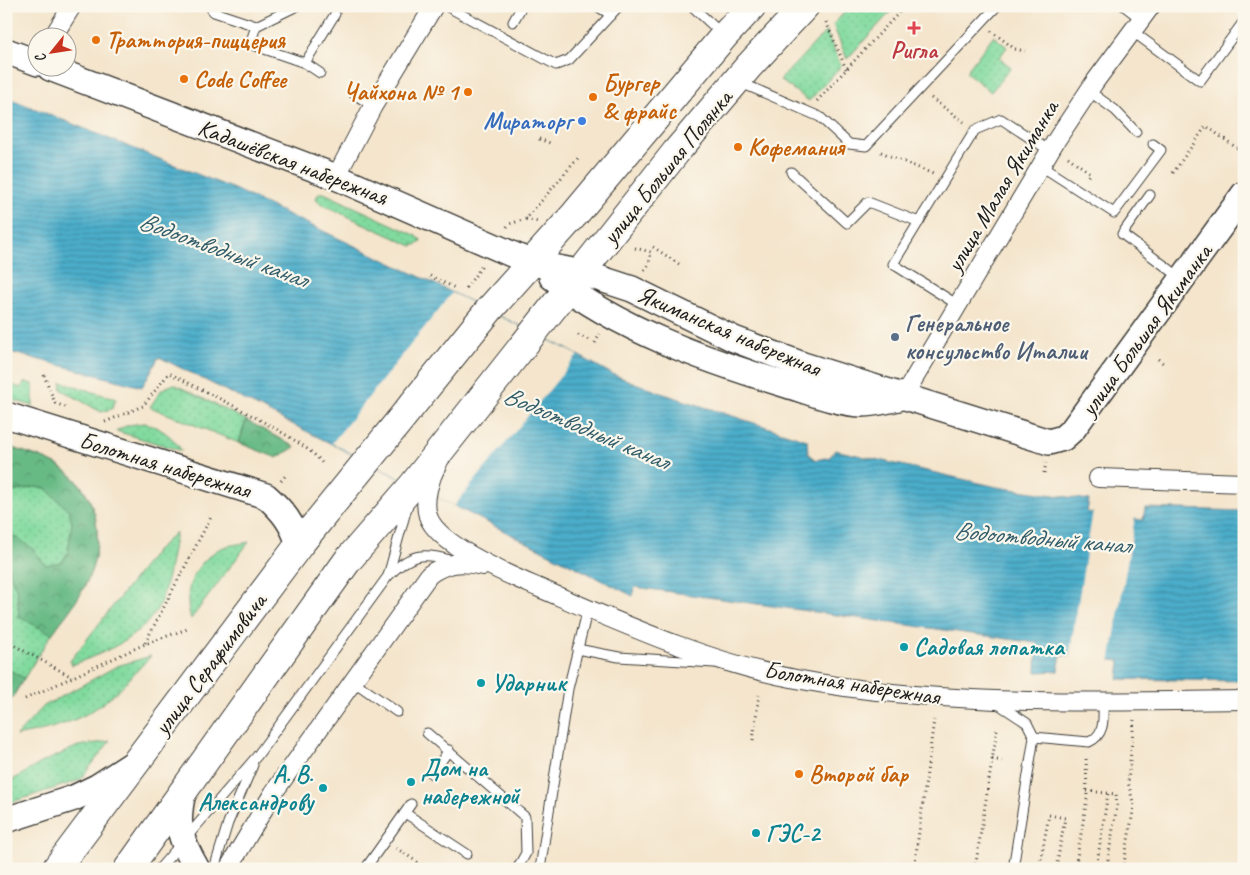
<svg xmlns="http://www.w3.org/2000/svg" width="1250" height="875" font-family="Caveat,sans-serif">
<defs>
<pattern id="grass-dots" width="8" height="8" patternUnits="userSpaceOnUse" patternTransform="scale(1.25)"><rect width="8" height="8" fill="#81da9e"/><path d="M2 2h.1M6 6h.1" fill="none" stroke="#6fba88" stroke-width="1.8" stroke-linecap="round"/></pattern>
<pattern id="forest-crowns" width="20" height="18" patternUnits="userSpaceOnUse" patternTransform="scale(1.25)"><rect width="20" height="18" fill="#68ba85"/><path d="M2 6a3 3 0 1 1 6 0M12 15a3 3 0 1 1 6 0" fill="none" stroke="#55966c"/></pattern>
<pattern id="water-rules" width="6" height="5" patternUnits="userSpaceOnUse" patternTransform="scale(1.25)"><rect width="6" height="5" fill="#4badca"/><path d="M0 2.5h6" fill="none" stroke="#3e8ca3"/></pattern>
</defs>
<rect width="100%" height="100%" fill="#fbf7ec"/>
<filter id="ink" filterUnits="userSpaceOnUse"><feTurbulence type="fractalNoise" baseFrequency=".02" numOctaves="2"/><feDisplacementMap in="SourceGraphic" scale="10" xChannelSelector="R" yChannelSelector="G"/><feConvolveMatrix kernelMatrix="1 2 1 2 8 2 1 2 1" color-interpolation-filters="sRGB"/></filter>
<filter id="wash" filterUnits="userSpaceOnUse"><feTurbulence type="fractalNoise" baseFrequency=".0096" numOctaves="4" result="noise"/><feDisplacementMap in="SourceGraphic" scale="20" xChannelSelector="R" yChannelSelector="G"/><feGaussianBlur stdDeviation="1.12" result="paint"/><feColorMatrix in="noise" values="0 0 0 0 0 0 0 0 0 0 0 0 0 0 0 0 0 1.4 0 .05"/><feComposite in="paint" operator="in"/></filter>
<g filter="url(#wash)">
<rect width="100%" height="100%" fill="#f4e5cc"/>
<g fill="url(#grass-dots)" stroke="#4e7b5d">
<path d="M850,6H896L847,59L833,25Z"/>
<path d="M826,31L841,66L809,101L780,80Z"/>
<path d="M993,36L1007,47L999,58L1011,67L991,92L966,72Z"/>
<path d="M319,193H324L417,236L421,240L420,243L412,246L319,203L316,198Z"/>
<path d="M6,376L10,384L20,388L25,382L33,384V406L6,398Z"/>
<path d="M61,382L116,399L112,409L101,412L62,390Z"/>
<path d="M174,384L246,420L239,443L150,407L162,389Z"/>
<path d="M145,423C163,429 171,435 182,451L116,431L128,425Z"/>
<path d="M6,446C24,452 44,457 59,466C105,494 106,551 81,593C72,609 60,622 50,637C35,660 21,684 6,708Z"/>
<path d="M176,532C172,553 167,593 156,611C137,640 103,653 72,665L70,661L155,552Z"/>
<path d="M249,542L191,619C182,591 193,565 219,549C227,545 240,544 249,542Z"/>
<path d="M151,656C135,672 121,690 103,703C78,723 46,730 16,736L44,706L117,666Z"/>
<path d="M110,741L80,780L6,804V784L41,763L78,746Z"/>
</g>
<g fill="url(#forest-crowns)" stroke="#426b50">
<path d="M246,420L295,447L277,458L239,443Z"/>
<path d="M6,446C24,452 45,457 60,467C104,496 106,550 81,593C73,608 61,621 52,634L19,617L17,591L6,565V525L13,536L32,548L46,565L62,562L68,552L72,523L69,511L45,488L35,487L13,492L6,490Z"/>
<path d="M6,668L24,678L6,708Z"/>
</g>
<path fill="url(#water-rules)" stroke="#346473" d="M6,97L234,189L427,280L567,349L612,374L661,393L807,440L808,454L816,460L830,457L835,450L997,487L1089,500L1087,512L1143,520L1145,508L1244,511V681L1118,679L1120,661L1061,655L1058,671L1036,672L1037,643L635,587L633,596L159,357L142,387L6,351Z"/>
<g fill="#f4e5cc">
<path d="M452,293L578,355L454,506L332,443Z"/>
<path d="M1093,511L1135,517L1110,662L1069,658Z"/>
</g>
</g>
<g filter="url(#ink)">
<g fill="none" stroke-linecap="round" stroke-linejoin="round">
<g stroke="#3c3a36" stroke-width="11">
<g id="lane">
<path d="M209,6L214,12L256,26L297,6"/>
<path d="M446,6L556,65L569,60L619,6"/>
<path d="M597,6L611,15"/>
<path d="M1124,6L1141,19"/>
<path d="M694,8L723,35"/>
<path d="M513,22L522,6"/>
<path d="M256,26L250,44L305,63L335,14"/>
<path d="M1132,31L1200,81L1244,21"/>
<path d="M305,63L320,73"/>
<path d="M739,82L820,117L849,144L866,146L997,6"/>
<path d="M1089,91L1115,110L1136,132"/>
<path d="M354,94L373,106"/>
<path d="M1041,166L1114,213L1161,150L1153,144"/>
<path d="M791,172L847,223L868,202L919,222"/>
<path d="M1150,195L1122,234L1181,278"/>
<path d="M958,305L893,264L975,130L1001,119L1050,151"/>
<path d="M388,576C411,553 423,552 453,561"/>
<path d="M577,649L619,657L714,663"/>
<path d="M353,681L397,712"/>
<path d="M998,704L1027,723L1034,737L1013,869"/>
<path d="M427,733L525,817L526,853L517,869"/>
<path d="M1034,737L1089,742C1106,734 1103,718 1103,702"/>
<path d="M432,774L449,750"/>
<path d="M405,813L467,854"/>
<path d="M159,869L257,756L388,576L408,504"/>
<path d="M214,869L228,823L253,765"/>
<path d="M365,869L411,804"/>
<path d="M540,869L568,689L588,608"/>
</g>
</g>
<g stroke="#3c3a36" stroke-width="20">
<g id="street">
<path d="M52,38L72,6"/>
<path d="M336,177L373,106L434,6"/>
<path d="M903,397L1055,142L1094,83L1151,6"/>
<path d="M438,463C430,478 423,500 428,516C437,545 511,576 537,587C621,623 706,662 796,679C943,707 1095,702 1244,700"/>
<path d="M1098,478L1244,483"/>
<path d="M228,869L274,792L429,575C446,562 462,561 483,566"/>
</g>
</g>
<g stroke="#3c3a36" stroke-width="28">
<g id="secondary">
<path d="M6,51L38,63"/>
<path d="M50,68L336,177L532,263L583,273L632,289L734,339L803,365L1049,442L1063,438L1073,429L1244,194"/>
<path d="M552,277C620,330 705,360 787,385C810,392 837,403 861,404C874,404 886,401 898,398"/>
<path d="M6,415L266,496C283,511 293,524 299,545"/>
<path d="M184,789C175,823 179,838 197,869"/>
<path d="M6,820L74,798L97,787L131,765"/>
</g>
</g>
<g stroke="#3c3a36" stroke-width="30">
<g id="primary">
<path d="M56,869L299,545L489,310L575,214L724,36L752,6"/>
<path d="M128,869L348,560L413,485L676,152L749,66L805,6"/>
</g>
</g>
<g stroke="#3c3a36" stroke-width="3" stroke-dasharray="1 4" stroke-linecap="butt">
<path d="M826,22L846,69"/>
<path d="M991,31L1015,49L1025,51"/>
<path d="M931,98L964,122"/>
<path d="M817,101L905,6"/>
<path d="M539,139L550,143"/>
<path d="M881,152L933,174"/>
<path d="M1068,157L1090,173L1086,179"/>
<path d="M1173,173L1206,126L1244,153"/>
<path d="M526,219L538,222"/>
<path d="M507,227L509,224L526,219L578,158"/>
<path d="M653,247L682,266"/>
<path d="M635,248L651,252L649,264L644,271"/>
<path d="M430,276L455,288"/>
<path d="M466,288L482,266"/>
<path d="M578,335L589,340"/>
<path d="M595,343L600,334"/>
<path d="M1158,359L1163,363"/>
<path d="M44,375L55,403L65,407"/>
<path d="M105,422L143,406L169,373C199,389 308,440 322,463"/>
<path d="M1044,473L1046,463"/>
<path d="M281,481L286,475"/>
<path d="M6,641L72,677"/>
<path d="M145,643L212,515"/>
<path d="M25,699L145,644L190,628"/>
<path d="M753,740L759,695"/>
<path d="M992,759L1002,761"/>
<path d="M1087,791L1116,794L1117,805L1107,865L1124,868"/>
<path d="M396,848L428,869"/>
<path d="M914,869L934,720"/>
<path d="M975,869L997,729"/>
<path d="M1039,869L1049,815L1065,818L1056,869"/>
<path d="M1075,869L1087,799L1086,756"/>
<path d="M1096,869L1108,793"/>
<path d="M1123,869L1134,806L1128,782L1134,720"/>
</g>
<use href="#lane" stroke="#fff" stroke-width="9"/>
<use href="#street" stroke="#fff" stroke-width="18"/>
<use href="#secondary" stroke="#fff" stroke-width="25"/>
<use href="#primary" stroke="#fff" stroke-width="28"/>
</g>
</g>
<path fill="#e0444e" stroke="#fbf7ec" stroke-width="2" d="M911.5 20.5h5v5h5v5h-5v5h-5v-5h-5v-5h5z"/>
<g fill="#e8710a" stroke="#fbf7ec" stroke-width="2">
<circle cx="96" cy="40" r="5"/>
<circle cx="184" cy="79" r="5"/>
<circle cx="468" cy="92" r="5"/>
<circle cx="593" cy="97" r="5"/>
<circle cx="738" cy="147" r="5"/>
<circle cx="799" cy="774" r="5"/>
</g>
<circle fill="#3f7fe0" stroke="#fbf7ec" stroke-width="2" cx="582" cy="121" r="5"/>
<circle fill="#5c6f8a" stroke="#fbf7ec" stroke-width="2" cx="895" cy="337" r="5"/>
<g fill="#0f9aa8" stroke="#fbf7ec" stroke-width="2">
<circle cx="904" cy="647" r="5"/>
<circle cx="481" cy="683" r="5"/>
<circle cx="411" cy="782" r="5"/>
<circle cx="323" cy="788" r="5"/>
<circle cx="756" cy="833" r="5"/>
</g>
<g text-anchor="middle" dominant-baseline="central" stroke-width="4.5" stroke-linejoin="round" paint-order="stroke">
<g font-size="24" font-weight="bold" fill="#c56008" stroke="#fbf7ec" text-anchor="start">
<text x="106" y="40">Траттория-пиццерия</text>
<text x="194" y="79">Code Coffee</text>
<text x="603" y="83">Бургер<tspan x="603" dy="28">&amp; фрайс</tspan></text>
<text x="458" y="92" text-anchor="end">Чайхона № 1</text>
<text x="748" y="147">Кофемания</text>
<text x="809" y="774">Второй бар</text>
</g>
<g font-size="24" font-weight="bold" fill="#be3a42" stroke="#fbf7ec">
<text x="914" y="50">Ригла</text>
</g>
<g font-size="24" font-weight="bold" fill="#366cbe" stroke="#fbf7ec" text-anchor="end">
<text x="572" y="121">Мираторг</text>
</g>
<g font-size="24" fill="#1c1c1c" stroke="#fbf7ec">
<text transform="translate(293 162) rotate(21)">Кадашёвская набережная</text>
<text transform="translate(667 167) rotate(-51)">улица Большая Полянка</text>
<text transform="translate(1002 186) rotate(-59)">улица Малая Якиманка</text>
<text transform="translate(1146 330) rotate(-54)">улица Большая Якиманка</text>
<text transform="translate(729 331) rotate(23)">Якиманская набережная</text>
<text transform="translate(165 465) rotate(17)">Болотная набережная</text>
<text transform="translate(210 664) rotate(-53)">улица Серафимовича</text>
<text transform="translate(852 683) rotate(9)">Болотная набережная</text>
</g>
<g font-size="24" font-weight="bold" fill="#4e5e75" stroke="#fbf7ec" text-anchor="start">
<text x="905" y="323">Генеральное<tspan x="905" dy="28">консульство Италии</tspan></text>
</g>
<g font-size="24" font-weight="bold" fill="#0d838f" stroke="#fbf7ec" text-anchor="start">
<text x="914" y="647">Садовая лопатка</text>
<text x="491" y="683">Ударник</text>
<text x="421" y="768">Дом на<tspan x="421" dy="28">набережной</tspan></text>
<text x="313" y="774" text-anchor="end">А. В.<tspan x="313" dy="28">Александрову</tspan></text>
<text x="766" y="833">ГЭС-2</text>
</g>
<g font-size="25" font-style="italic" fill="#315d6a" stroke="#fbf7ec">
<text transform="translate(223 250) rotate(20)">Водоотводный канал</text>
<text transform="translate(586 428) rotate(23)">Водоотводный канал</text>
<text transform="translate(1042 538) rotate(5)">Водоотводный канал</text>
</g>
</g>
<rect width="1250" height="875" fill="none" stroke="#fbf7ec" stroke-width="25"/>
<g transform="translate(52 52) rotate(240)"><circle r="24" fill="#fbf7ec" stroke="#a29f99"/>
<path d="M0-4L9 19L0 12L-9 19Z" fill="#c8321e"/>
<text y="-8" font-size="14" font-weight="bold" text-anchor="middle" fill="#1c1c1c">С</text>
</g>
</svg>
